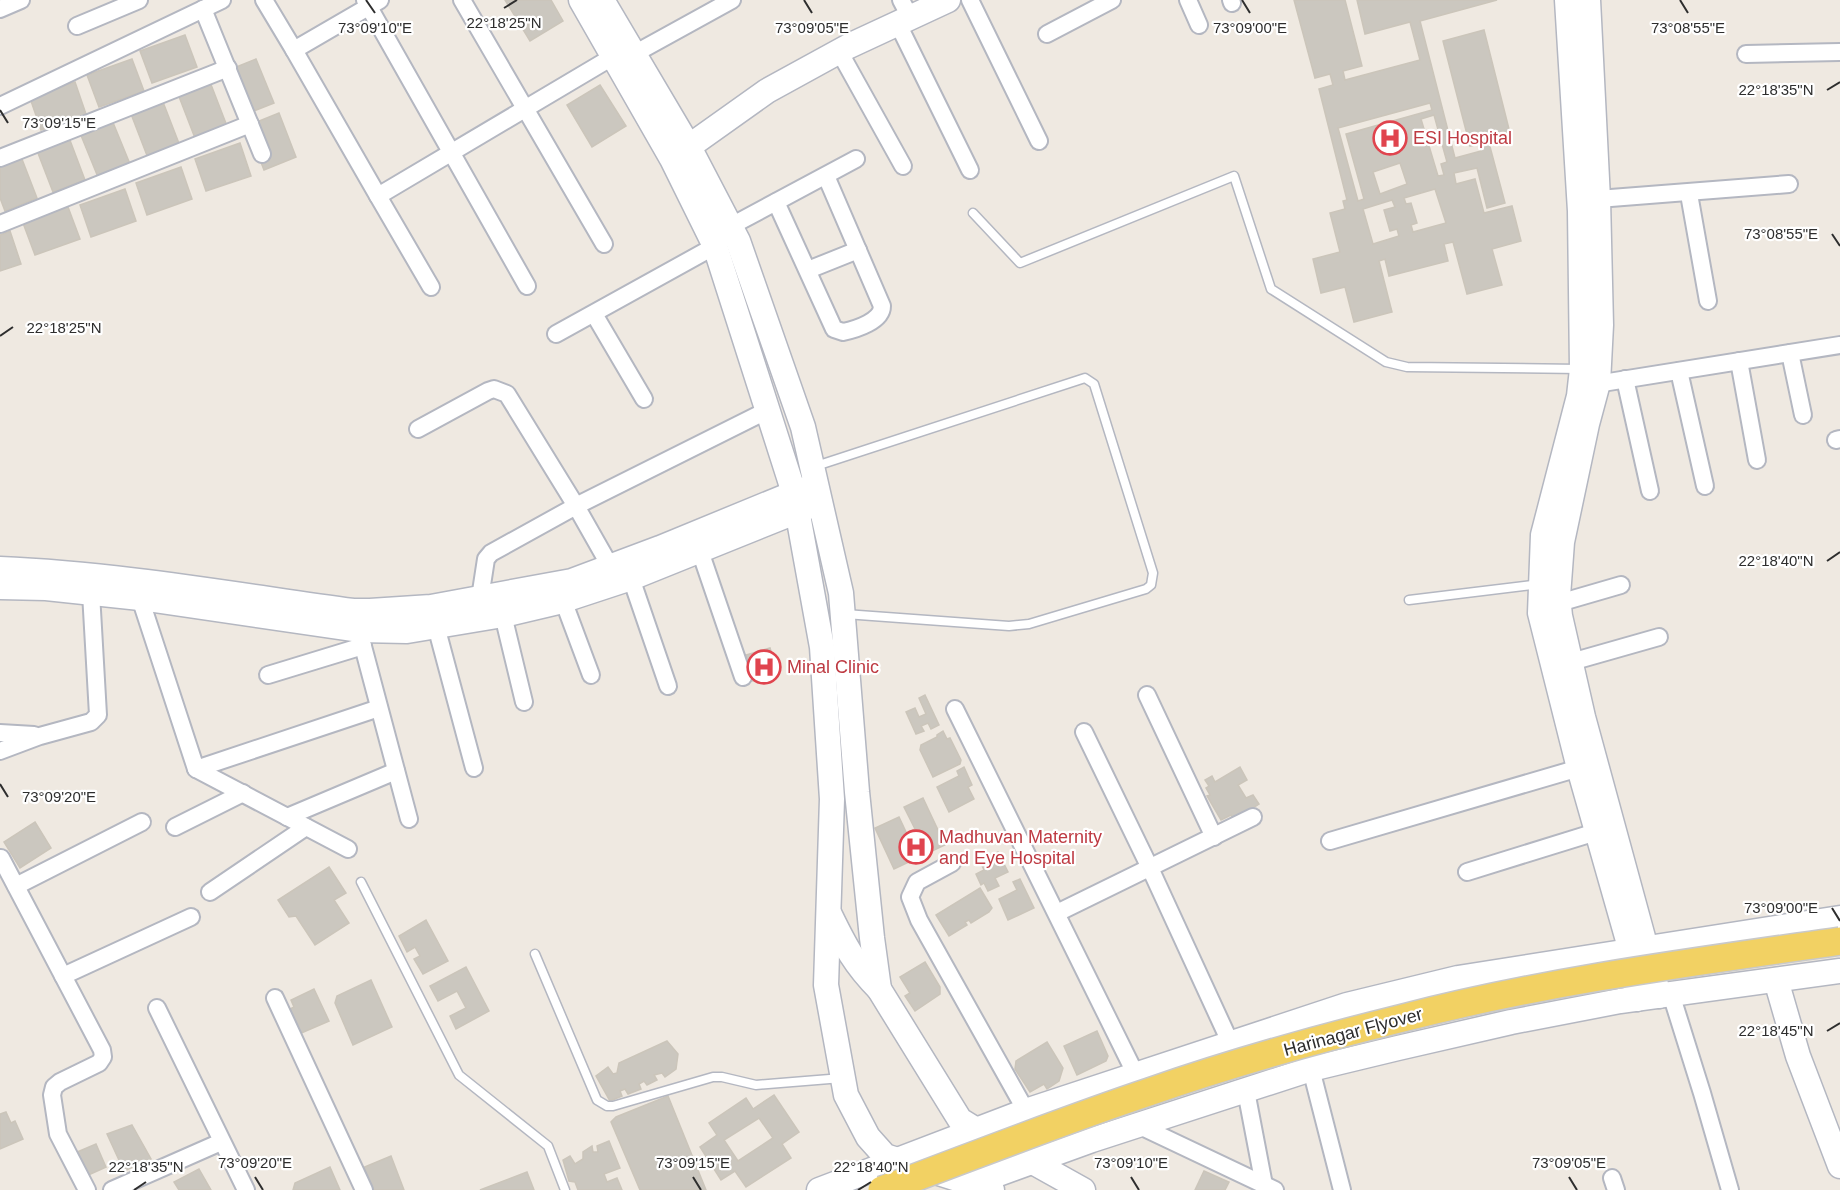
<svg xmlns="http://www.w3.org/2000/svg" width="1840" height="1190" font-family="Arial,sans-serif">
<rect width="100%" height="100%" fill="#efe9e1"/>
<g fill="#cbc7bf" stroke="#cbc5ba" stroke-width="1.5" fill-rule="evenodd">
<path d="M505,0H551L563,21L530,41Z"/>
<path d="M1294,0H1345L1362,66L1343,71L1345,80L1420,60L1410,22L1365,34L1357,0H1497L1420,21L1455,158L1481,151L1479,144L1470,146L1443,41L1484,30L1511,137L1489,143L1505,203L1487,208L1477,168L1454,173L1456,184L1475,179L1484,213L1512,206L1521,241L1492,249L1502,285L1467,294L1453,242L1444,244L1448,261L1389,276L1385,259L1379,261L1392,312L1354,322L1345,287L1321,293L1313,259L1340,252L1330,213L1345,209L1343,201L1347,200L1319,89L1333,85L1330,74L1315,78ZM1430,103L1432,110L1346,134L1364,199L1358,201L1338,128ZM1434,115L1447,162L1441,164L1444,175L1438,176L1421,119ZM1400,163L1407,184L1380,194L1373,172ZM1435,189L1446,223L1413,232L1411,225L1417,223L1411,203L1406,204L1404,198ZM1392,200L1395,207L1384,210L1390,231L1397,229L1399,236L1373,244L1363,209Z"/>
<path d="M185,35L197,67L152,83L140,51Z"/>
<path d="M132,59L144,91L99,107L87,75Z"/>
<path d="M256,59L274,103L241,116L224,72Z"/>
<path d="M75,82L86,114L41,130L30,98Z"/>
<path d="M210,82L227,126L195,138L178,94Z"/>
<path d="M600,85L626,126L592,147L567,105Z"/>
<path d="M163,102L180,146L148,158L131,114Z"/>
<path d="M279,113L296,157L264,170L247,126Z"/>
<path d="M112,120L130,164L98,177L80,133Z"/>
<path d="M68,135L85,180L53,192L36,148Z"/>
<path d="M240,143L251,176L206,191L195,159Z"/>
<path d="M20,154L37,198L5,211L0,198V162Z"/>
<path d="M181,167L192,199L147,215L136,183Z"/>
<path d="M125,189L136,221L91,237L80,205Z"/>
<path d="M68,207L80,239L35,255L23,223Z"/>
<path d="M10,231L21,264L0,271V235Z"/>
<path d="M770,648L778,674L753,681L746,655Z"/>
<path d="M925,695L939,725L931,729L928,723L921,726L924,731L916,734L906,712L915,708L919,717L926,714L919,698Z"/>
<path d="M943,731L947,739L950,738L961,760L960,764L933,777L920,750L921,745L937,737V735Z"/>
<path d="M964,767L972,785L968,787L974,799L949,812L937,787L959,776L957,771Z"/>
<path d="M1240,767L1247,780L1238,785L1246,798L1253,795L1259,804L1253,808L1255,810L1235,822L1231,815L1221,820L1207,796L1210,795L1206,788L1209,786L1205,780L1212,776L1215,782Z"/>
<path d="M923,798L945,845L894,869L875,828L899,817L907,834L915,829L904,807Z"/>
<path d="M35,822L51,848L20,868L4,842Z"/>
<path d="M998,852L1008,872L995,878L999,886L988,891L984,883L981,885L976,874L984,870L980,861Z"/>
<path d="M329,867L346,893L334,900L349,923L315,945L296,916L289,917L278,900Z"/>
<path d="M1020,879L1034,908L1008,920L999,899L1017,890L1013,882Z"/>
<path d="M980,888L992,908L989,912L971,923L969,920L965,922L967,925L949,936L936,915Z"/>
<path d="M426,920L448,961L423,974L414,959L420,956L415,947L407,952L399,936Z"/>
<path d="M925,962L940,987V994L915,1011L905,996L910,993L900,977Z"/>
<path d="M466,967L489,1011L456,1029L450,1016L466,1008L457,991L438,1001L430,986Z"/>
<path d="M371,980L392,1027L353,1045L335,1003L337,996Z"/>
<path d="M314,989L329,1021L299,1034L288,1010L294,1007L291,1000Z"/>
<path d="M1097,1031L1108,1056L1106,1061L1077,1075L1064,1046Z"/>
<path d="M667,1041L678,1054L676,1069L665,1077L662,1073L654,1075L657,1080L647,1085L644,1081L639,1084L641,1089L628,1094L625,1089L620,1091L622,1096L610,1101L596,1076L608,1067L613,1074L617,1073L619,1063Z"/>
<path d="M1047,1042L1063,1068L1059,1081L1047,1089L1044,1084L1030,1092L1015,1069L1016,1061Z"/>
<path d="M774,1095L799,1132L782,1144L791,1158L746,1187L735,1171L721,1180L700,1147L717,1135L709,1123L746,1098L753,1109ZM759,1118L773,1138L738,1161L724,1140Z"/>
<path d="M668,1096L706,1190H640L611,1122L616,1117Z"/>
<path d="M6,1112L11,1123L15,1121L23,1139L0,1149V1114Z"/>
<path d="M132,1125L151,1159L124,1171L107,1134Z"/>
<path d="M609,1141L620,1168L604,1174L607,1182L617,1178L622,1190H578L575,1182L569,1181L563,1160L570,1156L575,1164L583,1159V1152L592,1146L593,1152H598L597,1146Z"/>
<path d="M96,1144L106,1167L84,1177L75,1153Z"/>
<path d="M391,1156L404,1190H368L360,1169Z"/>
<path d="M330,1167L340,1190H293L295,1183Z"/>
<path d="M199,1169L211,1190H179L174,1182Z"/>
<path d="M1204,1171L1229,1182L1225,1190H1195Z"/>
<path d="M527,1172L534,1190H480Z"/>
</g>
<g fill="none" stroke-linecap="round" stroke-linejoin="round">
<g stroke="#b4b7c1" stroke-width="11">
<g id="lane">
<path d="M973,213L1020,263L1234,176L1271,289L1386,362L1407,367L1581,369"/>
<path d="M813,467L1085,378L1094,384L1153,573L1151,585L1146,589L1029,624L1009,626L845,614"/>
<path d="M1409,600L1540,584"/>
<path d="M361,882L459,1075L548,1146L565,1190"/>
<path d="M535,954L597,1100L607,1106H613L713,1077H722L756,1085L842,1078"/>
</g>
</g>
<g stroke="#b4b7c1" stroke-width="20">
<g id="street">
<path d="M264,0L294,50"/>
<path d="M365,0L527,286"/>
<path d="M462,0L604,244"/>
<path d="M901,0L910,17"/>
<path d="M970,0L1039,141"/>
<path d="M1188,0L1199,25"/>
<path d="M1231,0L1232,3"/>
<path d="M0,9L21,0"/>
<path d="M203,9L262,154"/>
<path d="M897,22L970,170"/>
<path d="M77,26L139,0"/>
<path d="M1047,34L1112,0"/>
<path d="M839,51L903,166"/>
<path d="M634,54L732,0"/>
<path d="M1746,54L1840,52"/>
<path d="M0,106L222,0"/>
<path d="M0,158L228,68"/>
<path d="M1689,194L1708,301"/>
<path d="M378,196L294,50L380,0"/>
<path d="M1598,199L1789,184"/>
<path d="M776,202L834,329L843,332C857,329 882,321 882,306L826,176"/>
<path d="M0,224L250,124"/>
<path d="M731,226L856,159"/>
<path d="M808,270L858,250"/>
<path d="M431,287L378,196L614,56"/>
<path d="M594,314L644,399"/>
<path d="M556,334L715,246"/>
<path d="M1790,353L1803,415"/>
<path d="M1739,361L1757,460"/>
<path d="M1679,371L1705,486"/>
<path d="M1625,379L1650,491"/>
<path d="M1590,385L1840,345"/>
<path d="M418,429L488,391L494,389L507,394L576,506L610,566"/>
<path d="M1836,440L1840,439"/>
<path d="M700,551L743,677"/>
<path d="M631,578L668,686"/>
<path d="M140,598L196,769L379,708"/>
<path d="M480,598L486,559L491,553L576,506L768,410"/>
<path d="M563,600L591,675"/>
<path d="M1559,603L1621,585"/>
<path d="M503,615L524,702"/>
<path d="M356,620L409,819"/>
<path d="M436,626L474,768"/>
<path d="M1571,662L1659,637"/>
<path d="M268,675L363,646"/>
<path d="M1147,695L1214,837"/>
<path d="M955,709L1136,1075"/>
<path d="M1084,732L1150,868L1230,1042"/>
<path d="M0,733L34,735"/>
<path d="M0,751L40,736L91,722L98,715L91,593"/>
<path d="M196,769L348,849"/>
<path d="M287,817L396,771"/>
<path d="M175,827L243,793"/>
<path d="M1330,841L1579,768"/>
<path d="M1,858L102,1050L103,1057L99,1063L60,1082L54,1087L52,1095L58,1134L87,1190"/>
<path d="M952,863L917,882L910,897L919,920L1026,1111"/>
<path d="M1467,872L1596,832"/>
<path d="M16,886L142,822"/>
<path d="M210,892L306,827"/>
<path d="M1057,913L1253,817"/>
<path d="M63,976L191,917"/>
<path d="M1671,994L1702,1093L1730,1190"/>
<path d="M275,998L364,1190"/>
<path d="M157,1008L246,1190"/>
<path d="M1311,1069L1342,1190"/>
<path d="M1246,1091L1264,1185"/>
<path d="M1140,1126L1275,1190"/>
<path d="M1612,1178L1616,1190"/>
<path d="M112,1190L221,1142"/>
</g>
</g>
<g stroke="#b4b7c1" stroke-width="27">
<g id="secondary">
<path d="M581,0L672,159L715,246L794,493L822,647L832,799L826,985L846,1095L868,1137L885,1156L992,1190"/>
<path d="M602,0L689,147L738,241L803,427L841,593L857,792L872,938L879,989"/>
<path d="M1567,0L1580,211L1582,369L1579,396L1543,535L1540,613L1579,768L1631,951L1637,999"/>
<path d="M1588,0L1598,199L1601,325L1598,383L1587,424L1562,542L1558,596L1560,616L1583,717L1659,996"/>
<path d="M677,155L767,91L849,46L948,0"/>
<path d="M0,569C118,574 236,595 353,611H370L431,607L572,581L660,548L794,493L809,488"/>
<path d="M0,587L46,588L140,598L359,630L407,631L503,615L558,602L631,578L810,506"/>
<path d="M830,915C845,946 855,965 879,989L960,1120L986,1136"/>
<path d="M1776,980L1798,1056L1840,1166"/>
<path d="M1022,1156L1083,1190"/>
<path d="M968,1185L1092,1140L1311,1069L1398,1048L1511,1022L1620,1001L1840,971"/>
<path d="M819,1190L1026,1111L1347,1005L1458,978L1840,918"/>
</g>
</g>
<use href="#lane" stroke="#fff" stroke-width="8"/>
<use href="#street" stroke="#fff" stroke-width="16"/>
<use href="#secondary" stroke="#fff" stroke-width="24"/>
<g stroke="#c9c9c9" stroke-width="30" stroke-linecap="butt">
<path id="primary-bridge" d="M882,1190C971,1157 1059,1122 1149,1092C1232,1063 1318,1039 1403,1018C1546,981 1693,962 1840,941"/>
</g>
<use href="#primary-bridge" stroke="#f2d163" stroke-width="27"/>
</g>
<path fill="none" stroke="#2e2e2e" stroke-width="2" d="M366,0L375,13M804,0L812,13M1242,0L1250,13M1680,0L1688,13M504,8L517,0M1827,90L1840,82M0,110L8,123M1832,234L1840,246M0,336L13,327M1827,561L1840,552M0,784L8,797M1832,908L1840,921M1827,1031L1840,1023M255,1177L263,1190M693,1177L701,1190M1131,1177L1139,1190M1569,1177L1577,1190M134,1190L146,1182M858,1190L871,1182"/>
<defs>
<g id="hospital-ring" transform="scale(1.725)"><circle r="9.5" fill="#fff" stroke="#e0444e" stroke-width="1.5"/><path d="M-5-5h3v3.5h4V-5h3V5h-3V1.5h-4V5h-3Z" fill="#e0444e"/></g>
</defs>
<g fill-rule="evenodd">
<use href="#hospital-ring" x="1390" y="138"/>
<use href="#hospital-ring" x="764" y="667"/>
<use href="#hospital-ring" x="916" y="847"/>
</g>
<g text-anchor="middle" dominant-baseline="central" stroke-width="4.5" stroke-linejoin="round" paint-order="stroke">
<g font-size="18" fill="#be3a42" stroke="#fff" text-anchor="start">
<text x="1413" y="138">ESI Hospital</text>
<text x="787" y="667">Minal Clinic</text>
<text x="939" y="837">Madhuvan Maternity<tspan x="939" dy="21">and Eye Hospital</tspan></text>
</g>
<g font-size="18" fill="#2e2e2e" stroke="#fff">
<text transform="translate(1353 1032) rotate(-15)">Harinagar Flyover</text>
</g>
</g>
<g font-size="15" text-anchor="middle" fill="#2e2e2e" stroke="#fff" stroke-width="4.5" stroke-linejoin="round" paint-order="stroke">
<text x="504" y="28">22°18'25"N</text>
<text x="375" y="33">73°09'10"E</text>
<text x="812" y="33">73°09'05"E</text>
<text x="1250" y="33">73°09'00"E</text>
<text x="1688" y="33">73°08'55"E</text>
<text x="1776" y="95">22°18'35"N</text>
<text x="59" y="128">73°09'15"E</text>
<text x="1781" y="239">73°08'55"E</text>
<text x="64" y="333">22°18'25"N</text>
<text x="1776" y="566">22°18'40"N</text>
<text x="59" y="802">73°09'20"E</text>
<text x="1781" y="913">73°09'00"E</text>
<text x="1776" y="1036">22°18'45"N</text>
<text x="255" y="1168">73°09'20"E</text>
<text x="693" y="1168">73°09'15"E</text>
<text x="1131" y="1168">73°09'10"E</text>
<text x="1569" y="1168">73°09'05"E</text>
<text x="146" y="1172">22°18'35"N</text>
<text x="871" y="1172">22°18'40"N</text>
</g>
</svg>
